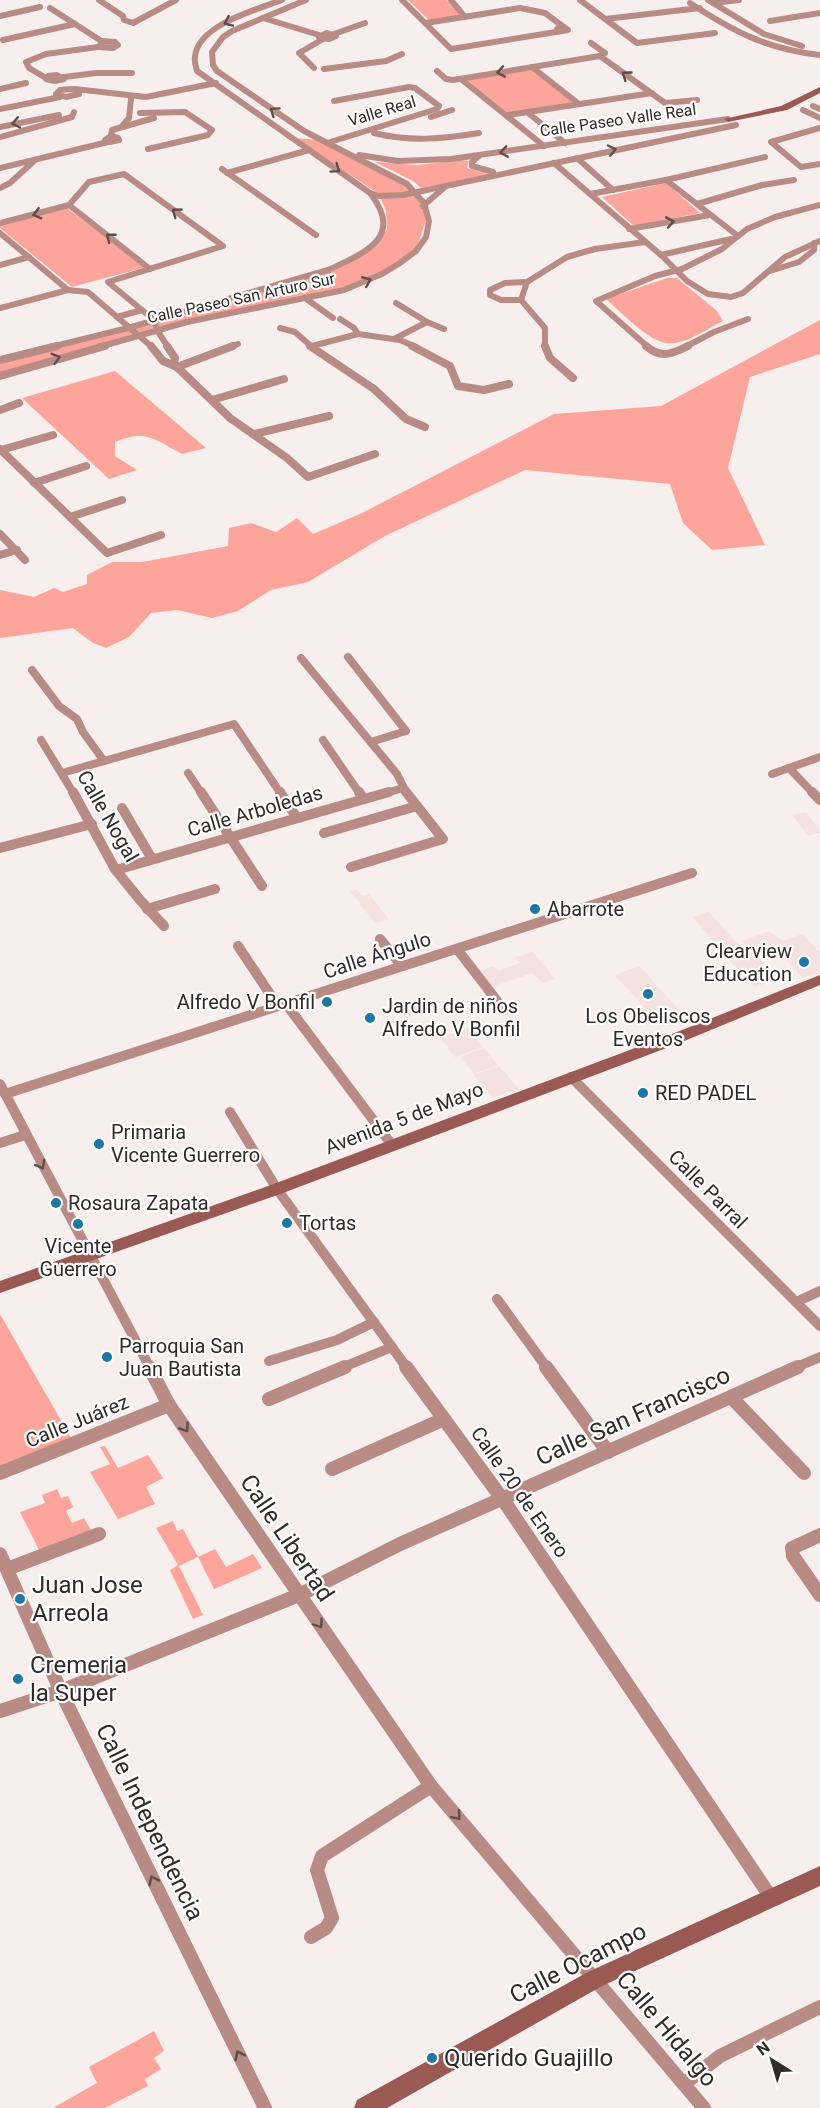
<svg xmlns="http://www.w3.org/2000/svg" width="820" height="2108" font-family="Roboto,sans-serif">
<rect width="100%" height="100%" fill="#f7efee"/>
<g fill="#f3e2e0">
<path d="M806,812L820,830V833L808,836L792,815Z"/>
<path d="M357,889L362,896L369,894L389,919L375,923L350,891Z"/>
<path d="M709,912L743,950L727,956L692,917Z"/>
<path d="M769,931L783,941L802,934L820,952V971L803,978L774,948L756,954L778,979L754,987L728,959L752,950L742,941Z"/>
<path d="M533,952L555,979L542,983L533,973L491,987L478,971L494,966L498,971L520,963L515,957Z"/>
<path d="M639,966L678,1009L653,1017L615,975Z"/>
<path d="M468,1028L483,1047L455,1057L440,1038Z"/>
<path d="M484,1048L498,1065L474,1074L460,1057Z"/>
<path d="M499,1066L519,1089L493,1098L474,1075Z"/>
</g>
<g fill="#fda59a">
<path d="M408,0H447L461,16L430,21Z"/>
<path d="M532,69L575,103L509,114L467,80Z"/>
<path d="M294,138L321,140L406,185L416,195L427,217L417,247L395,266L344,288L187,320L0,375V363L326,272L372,248L387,229L386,211L379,194Z"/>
<path d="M460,160L469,161L467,168L491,175L421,188L413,181L375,162L418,165Z"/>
<path d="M666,183L700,213L634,226L602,197Z"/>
<path d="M67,208L146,267L72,287L0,228V224Z"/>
<path d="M667,278H677L717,311L723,321C708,328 684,346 666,343C647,340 621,312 606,299Z"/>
<path d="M820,320V354L750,377L728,468L765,545L712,550L683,523L670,484L525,470L385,536L308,582L271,590L238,611L212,618L177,610L151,613L129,637L106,648L93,643L73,628L0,638V590L34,597L54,588L63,592L87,584V575L112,562H142L228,546L229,528L251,523L276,532L297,518L313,534L362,513L554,414L661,406Z"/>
<path d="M115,371L206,448L182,454C154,439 146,429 115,442V456L137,470L109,479L22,398Z"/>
<path d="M0,1314L71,1438L0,1468Z"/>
<path d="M105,1446L118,1468L148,1455L163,1478L146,1487L155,1504L118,1519L90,1472L110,1464L100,1447Z"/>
<path d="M57,1489L61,1498L68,1496L73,1507L66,1511L72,1523L84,1518L91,1530L39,1550L20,1512L45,1503L42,1495Z"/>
<path d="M173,1521L177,1531L183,1529L198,1557L215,1549L226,1567L253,1554L262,1568L214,1589L198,1557L179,1566L203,1615L193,1619L170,1570L178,1565L156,1528Z"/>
<path d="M154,2031L164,2051L154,2058L161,2069L145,2079L148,2086L105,2108H53L97,2083L89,2067Z"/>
</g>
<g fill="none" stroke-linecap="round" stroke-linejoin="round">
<g stroke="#b98b85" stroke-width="6">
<path d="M99,0L123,16L124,20L133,23L176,0"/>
<path d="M402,0L451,49L568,30L561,25"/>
<path d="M451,0L465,17"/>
<path d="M580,0L637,43L715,33"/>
<path d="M708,0L764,34L802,46"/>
<path d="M690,3C734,32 767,49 820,55"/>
<path d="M713,3L739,0"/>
<path d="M0,16L40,7"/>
<path d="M263,18L319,35"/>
<path d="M605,19L700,8"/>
<path d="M770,21L820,13"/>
<path d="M426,23L520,8L545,13L561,25L557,29"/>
<path d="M327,33L336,36L329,39L319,37Z"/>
<path d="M334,34L365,23"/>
<path d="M3,40L75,24"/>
<path d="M591,43L605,53L600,56"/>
<path d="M98,47L113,48L118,45L115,42L102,41"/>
<path d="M600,56L665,103L697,100"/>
<path d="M532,67L579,104"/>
<path d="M314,68L299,53L323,39"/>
<path d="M324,69L386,61L402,54"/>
<path d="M437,71L446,79L453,80L600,56"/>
<path d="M57,75L64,79L55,81L46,79L48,76Z"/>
<path d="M64,77L96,73H132"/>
<path d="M46,78L29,68L26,62L46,54L98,47L103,42L50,8"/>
<path d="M461,79L544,146"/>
<path d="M0,89L26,83"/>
<path d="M71,89L78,90L79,94L66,97L56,94L60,90Z"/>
<path d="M75,89L146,97L216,83"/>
<path d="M813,106L820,109"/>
<path d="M0,109L60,97"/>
<path d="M803,110L820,118"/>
<path d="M527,112L565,143"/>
<path d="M140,113L185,112L212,130L208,135L148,149"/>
<path d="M508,115L652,93"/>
<path d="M431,117L452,110"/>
<path d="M123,125L129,118L131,99"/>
<path d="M0,127L59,115"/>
<path d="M820,128L771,142L801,167L820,164"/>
<path d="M374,133C410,142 442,139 479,133"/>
<path d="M111,136L112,130L154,118"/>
<path d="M111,136L118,138L119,140L110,142L105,140Z"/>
<path d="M0,137L72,117L74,112"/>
<path d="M327,143L437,109L439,106L415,88L409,87L334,101"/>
<path d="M359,155L398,161L451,159L728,119"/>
<path d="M479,156L472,162V166L493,172"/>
<path d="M577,158L613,190"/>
<path d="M554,163L661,255L687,281L708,294L731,297L743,293L785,257L820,241"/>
<path d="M0,168L108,142"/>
<path d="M222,169L316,235"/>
<path d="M227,173L309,150"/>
<path d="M666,180L738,236"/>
<path d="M0,188L10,183L34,161"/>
<path d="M370,193L379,196L403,195L736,125"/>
<path d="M590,194L666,180L765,157"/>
<path d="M697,204L762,185L794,180"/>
<path d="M69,205L150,269"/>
<path d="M423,206L446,186"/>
<path d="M0,223L69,205L89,182L124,174L223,246L108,282L154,320L157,330L168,347"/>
<path d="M629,229L710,215"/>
<path d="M0,233L68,290"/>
<path d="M661,255L731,239"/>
<path d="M0,265L29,257"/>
<path d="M770,271L799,262L814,250V243"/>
<path d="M305,298L333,318"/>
<path d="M521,300H501L490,295V290L505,283L527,282"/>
<path d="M396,303L427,322L444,329"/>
<path d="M0,308L68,290L88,292L152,347"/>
<path d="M117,317L142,310"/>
<path d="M340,319L354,328L358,334L400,340L416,347"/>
<path d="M280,328L295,332L312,347"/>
<path d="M394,339L427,322"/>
<path d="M312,346L358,334"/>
<path d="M51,347L128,328L328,270C365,253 405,237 370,193L197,71C196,67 194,61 195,57C197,25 258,9 282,0"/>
<path d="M99,347L187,322L344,290L382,274L400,263L416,251L426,237L429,221L424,203L407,184L304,131L217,71L213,65L212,52L223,37L232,31L306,0"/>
<path d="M229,347L238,344"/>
<path d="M545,347V328L521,300L527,282L567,257L595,249L645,242"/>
<path d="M648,347L596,301L655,276L682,269L722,249L747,229L775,217L820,205"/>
<path d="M685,347L714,332L748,319"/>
</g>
<g stroke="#b98b85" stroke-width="8">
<path d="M151,346L163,361L177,367L230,418L287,458L308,477L375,454"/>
<path d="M167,346L175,358L174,364"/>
<path d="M310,346L374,389L406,419L425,427"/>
<path d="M412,346L450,366L458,386L484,390L509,384"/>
<path d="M545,346L550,358L573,378"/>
<path d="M646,346C661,359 672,354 688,346"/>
<path d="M0,360L57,346"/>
<path d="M177,367L233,346"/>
<path d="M0,376L105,346"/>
<path d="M212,400L284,379"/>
<path d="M0,410L19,403"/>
<path d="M254,434L329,416"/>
<path d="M0,449L107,553L161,535"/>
<path d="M1,450L53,435"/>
<path d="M34,483L86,466"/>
<path d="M70,517L122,500"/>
<path d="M0,534L25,560"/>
<path d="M0,555L17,550"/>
<path d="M348,657L406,731L371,742"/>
<path d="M301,658L397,774L407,794"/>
<path d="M32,670L59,706L77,719L83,732L104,761"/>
<path d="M41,740L74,794"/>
<path d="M323,740L360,794"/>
<path d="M789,768L814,794"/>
<path d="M62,773L234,724L281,794"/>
<path d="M188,773L202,794"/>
<path d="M772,774L820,757"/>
<path d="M383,794L403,788"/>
</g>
<g stroke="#b98b85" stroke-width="10">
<path d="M73,792L115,869L140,900L164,926"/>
<path d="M201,792L262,886"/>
<path d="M280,792L297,818"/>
<path d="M359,792L364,799"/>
<path d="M812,792L820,800"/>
<path d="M122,808L152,859"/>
<path d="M324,833L417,806"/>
<path d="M0,848L92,824"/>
<path d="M351,867L443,839L406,792"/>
<path d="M116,870L389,792"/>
<path d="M147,909L215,889"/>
<path d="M380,939L402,966"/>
<path d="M238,946L278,1006"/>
<path d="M457,949L504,1010"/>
<path d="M286,1004L392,1145"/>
<path d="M571,1077L820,1326"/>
<path d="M0,1084L150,1368"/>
<path d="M5,1094L692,873"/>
<path d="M230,1112L277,1189L407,1368"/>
<path d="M0,1143L25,1135"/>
<path d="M497,1299L547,1368"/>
<path d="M796,1302L820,1291"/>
<path d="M269,1361L337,1340L374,1322"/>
<path d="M341,1368L392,1347"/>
<path d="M794,1368L820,1357"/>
</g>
<g stroke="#b98b85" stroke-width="14">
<path d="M149,1367L169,1405L431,1786L704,2108"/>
<path d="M406,1367L506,1504L772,1899"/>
<path d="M546,1367L608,1452"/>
<path d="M731,1397L804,1473"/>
<path d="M269,1399L345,1367"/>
<path d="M332,1469L444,1419"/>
<path d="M0,1473L169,1405"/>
<path d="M820,1535L792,1548L793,1556L820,1595"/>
<path d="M0,1554L62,1694L265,2108"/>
<path d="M7,1569L99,1534"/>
<path d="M0,1711L61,1691L299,1595L400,1544L798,1367"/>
<path d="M311,1937L326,1928L332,1918L317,1870L322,1856L431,1786"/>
<path d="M684,2084L720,2056L820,2007"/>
</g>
<g fill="#9a5952" fill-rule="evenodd">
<path d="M820,87V93L787,110L728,122L724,119L781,106Z"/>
<path d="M820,975V985L677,1044L283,1193L0,1293V1281L271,1185L667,1036Z"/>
<path d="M820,1866V1886L602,1986L387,2108H354L357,2100L588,1972Z"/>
</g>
</g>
<defs><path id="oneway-chevron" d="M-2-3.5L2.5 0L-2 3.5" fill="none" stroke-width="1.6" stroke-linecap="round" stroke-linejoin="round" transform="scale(1.5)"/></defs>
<g stroke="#5f4d4a">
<use href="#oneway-chevron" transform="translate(228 22) rotate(157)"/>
<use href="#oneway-chevron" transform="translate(501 72) rotate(170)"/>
<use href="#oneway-chevron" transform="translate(626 75) rotate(-144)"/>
<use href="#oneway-chevron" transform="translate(274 111) rotate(-145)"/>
<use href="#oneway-chevron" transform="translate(16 123) rotate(168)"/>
<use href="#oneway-chevron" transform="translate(612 150) rotate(-12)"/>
<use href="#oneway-chevron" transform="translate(504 152) rotate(172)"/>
<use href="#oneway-chevron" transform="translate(336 169) rotate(35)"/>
<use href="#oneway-chevron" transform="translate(176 212) rotate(-144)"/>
<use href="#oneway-chevron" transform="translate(37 214) rotate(166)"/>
<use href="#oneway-chevron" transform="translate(670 222) rotate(-10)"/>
<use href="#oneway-chevron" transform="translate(110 237) rotate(-142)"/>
<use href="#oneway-chevron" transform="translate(367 281) rotate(-22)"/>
<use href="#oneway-chevron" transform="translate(56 358) rotate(-16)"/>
<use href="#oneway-chevron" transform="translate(41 1165) rotate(61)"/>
<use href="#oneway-chevron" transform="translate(185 1428) rotate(56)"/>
<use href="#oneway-chevron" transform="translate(319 1624) rotate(56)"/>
<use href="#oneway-chevron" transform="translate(457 1816) rotate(49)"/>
<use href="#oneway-chevron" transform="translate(153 1880) rotate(-116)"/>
<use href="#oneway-chevron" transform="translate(239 2055) rotate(-116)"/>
</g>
<g fill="#1d77a5" stroke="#fff" stroke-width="2">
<circle cx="535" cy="909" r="6"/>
<circle cx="804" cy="962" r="6"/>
<circle cx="648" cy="994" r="6"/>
<circle cx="327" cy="1002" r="6"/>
<circle cx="370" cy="1018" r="6"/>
<circle cx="643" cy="1093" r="6"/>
<circle cx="99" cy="1144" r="6"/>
<circle cx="56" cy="1203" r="6"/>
<circle cx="287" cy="1223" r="6"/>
<circle cx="78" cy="1224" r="6"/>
<circle cx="107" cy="1357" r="6"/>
<circle cx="20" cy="1599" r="6"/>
<circle cx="18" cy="1679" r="6"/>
<circle cx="432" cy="2058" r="6"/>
</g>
<g text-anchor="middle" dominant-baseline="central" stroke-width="4.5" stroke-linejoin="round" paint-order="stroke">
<g font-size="16" fill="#2e2b2a" stroke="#fff">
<text transform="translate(382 111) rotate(-17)">Valle Real</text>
<text transform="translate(618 120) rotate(-8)">Calle Paseo Valle Real</text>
<text transform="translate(241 298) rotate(-12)">Calle Paseo San Arturo Sur</text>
</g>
<g font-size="20" fill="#2e2b2a" stroke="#fff">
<text transform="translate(255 811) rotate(-16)">Calle Arboledas</text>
<text transform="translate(108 816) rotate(60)">Calle Nogal</text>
<text transform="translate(377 955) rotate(-18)">Calle Ángulo</text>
<text transform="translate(404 1118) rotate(-21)">Avenida 5 de Mayo</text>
<text transform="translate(708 1189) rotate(45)">Calle Parral</text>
<text transform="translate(77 1421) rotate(-22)">Calle Juárez</text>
<text transform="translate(520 1492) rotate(55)">Calle 20 de Enero</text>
</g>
<g font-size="20" fill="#2e2b2a" stroke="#fff" text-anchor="start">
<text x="547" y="909">Abarrote</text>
<text x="792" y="951" text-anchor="end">Clearview<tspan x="792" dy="23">Education</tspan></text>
<text x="315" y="1002" text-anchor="end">Alfredo V Bonfil</text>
<text x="382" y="1006">Jardin de niños<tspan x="382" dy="23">Alfredo V Bonfil</tspan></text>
<text x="648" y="1016" text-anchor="middle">Los Obeliscos<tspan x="648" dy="23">Eventos</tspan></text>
<text x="655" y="1093">RED PADEL</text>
<text x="111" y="1132">Primaria<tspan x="111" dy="23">Vicente Guerrero</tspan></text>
<text x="68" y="1203">Rosaura Zapata</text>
<text x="299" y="1223">Tortas</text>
<text x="78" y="1246" text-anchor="middle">Vicente<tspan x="78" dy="23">Guerrero</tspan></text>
<text x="119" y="1346">Parroquia San<tspan x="119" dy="23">Juan Bautista</tspan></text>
</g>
<g font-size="24" fill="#2e2b2a" stroke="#fff">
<text transform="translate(633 1416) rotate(-24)">Calle San Francisco</text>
<text transform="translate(287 1538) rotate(56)">Calle Libertad</text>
<text transform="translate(150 1822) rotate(64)">Calle Independencia</text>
<text transform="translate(578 1963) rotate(-27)">Calle Ocampo</text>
<text transform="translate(667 2029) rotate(50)">Calle Hidalgo</text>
</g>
<g font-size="24" fill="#2e2b2a" stroke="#fff" text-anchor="start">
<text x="32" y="1585">Juan Jose<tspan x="32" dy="28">Arreola</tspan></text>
<text x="30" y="1665">Cremeria<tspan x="30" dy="28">la Super</tspan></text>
<text x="444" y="2058">Querido Guajillo</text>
</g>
</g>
<g transform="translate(772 2060) rotate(323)" stroke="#ffffff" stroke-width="4.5" paint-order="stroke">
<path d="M0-4.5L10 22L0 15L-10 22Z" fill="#2e2b2a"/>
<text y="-9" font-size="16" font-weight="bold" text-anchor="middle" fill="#2e2b2a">N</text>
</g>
</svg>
